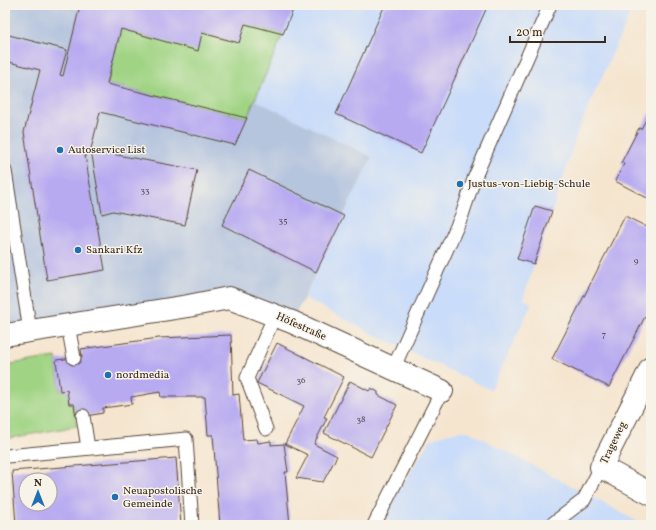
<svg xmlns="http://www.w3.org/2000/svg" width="656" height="530" font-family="Vollkorn,serif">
<rect width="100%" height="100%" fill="#f7f3e8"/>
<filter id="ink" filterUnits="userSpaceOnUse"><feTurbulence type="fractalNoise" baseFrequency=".025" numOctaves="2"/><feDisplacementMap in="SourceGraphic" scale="8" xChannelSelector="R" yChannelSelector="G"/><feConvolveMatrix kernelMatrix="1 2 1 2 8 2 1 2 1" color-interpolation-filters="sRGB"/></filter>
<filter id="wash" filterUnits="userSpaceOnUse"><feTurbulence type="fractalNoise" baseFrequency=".012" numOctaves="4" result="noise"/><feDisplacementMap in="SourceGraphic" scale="16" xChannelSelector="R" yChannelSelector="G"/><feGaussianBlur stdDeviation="0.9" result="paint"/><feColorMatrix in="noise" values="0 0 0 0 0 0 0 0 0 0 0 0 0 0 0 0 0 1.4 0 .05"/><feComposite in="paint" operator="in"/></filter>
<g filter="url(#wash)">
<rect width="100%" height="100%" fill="#f5e5cf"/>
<g fill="#c9dcf9">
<path d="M295,5H634L580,126L523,299L532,303L491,390L381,338L304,298L372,157L255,100Z"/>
<path d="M459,431H468L644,525H378L430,440L445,434Z"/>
</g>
<path fill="#b6c5de" d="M5,5H295L255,100L372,157L292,322L229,298L5,335Z"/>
<g fill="#a0d484" stroke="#6e7f51">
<path d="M235,21L283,34L247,118L107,84L121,29L156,39L202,33L229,41Z"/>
<path d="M56,357L60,391L67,390L69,404H74L77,426L5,439V365Z"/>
</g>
<g id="blocks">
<g fill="#b7aaf1" fill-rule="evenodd">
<path d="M80,5H295L283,34L245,24L239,43L202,33L198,51L121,29L107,84L247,118L235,145L100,112L91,149L84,150L105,270L47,280L24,132L40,70L5,61V34L67,50L60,75L63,76Z"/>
<path d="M385,5H488L421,153L336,114Z"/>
<path d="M651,110V200L615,181L624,164L621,163L639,128L641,129Z"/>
<path d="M91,150L197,170L185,225L113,211L102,214Z"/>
<path d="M249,170L344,216L316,272L222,225Z"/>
<path d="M535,206L552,211L534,264L517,259Z"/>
<path d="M625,216L651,229V305L609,387L552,359Z"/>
<path d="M231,335L233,395L239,394L243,440L257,439L258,443L271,441V445L284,444L288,472H285L290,525H220L213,435H208L205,397H161L160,392L131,397L132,404L103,408V413L76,418L74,404H69L67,390L60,391L56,360L82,357L81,349L159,338Z"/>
<path d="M277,343L344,377L324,417L327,418L314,444L337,456L323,482L296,478L308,455L285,444L304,406L257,383Z"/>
<path d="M350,381L369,391L371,388L378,392V395L397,405L371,457L324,433Z"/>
<path d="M176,458L181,525H16L12,471ZM26,480H50V504H26Z"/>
</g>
</g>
</g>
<g filter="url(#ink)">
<use href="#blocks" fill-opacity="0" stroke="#574639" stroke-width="1"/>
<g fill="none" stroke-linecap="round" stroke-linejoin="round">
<g stroke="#574639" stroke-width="15">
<g id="lane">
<path d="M649,5L651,6"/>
<path d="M5,171L30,331"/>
<path d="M68,325L74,358"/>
<path d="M393,369L462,215L474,179L550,5"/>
<path d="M83,416L88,448"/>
<path d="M266,429L247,378L275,315"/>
<path d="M7,456L186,439L192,525"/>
<path d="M374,525L442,391"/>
<path d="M551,525L584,500L601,467"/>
</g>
</g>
<g stroke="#574639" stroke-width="24">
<g id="street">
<path d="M5,335L188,306L229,298L292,322L442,391"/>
<path d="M651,368L601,467L651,494"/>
</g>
</g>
<use href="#lane" stroke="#fff" stroke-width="13"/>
<use href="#street" stroke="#fff" stroke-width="22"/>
</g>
</g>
<g fill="#1f6fb2" stroke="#f7f3e8" stroke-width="1.5">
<circle cx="60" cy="150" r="4"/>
<circle cx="460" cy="184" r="4"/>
<circle cx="78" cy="250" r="4"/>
<circle cx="108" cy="375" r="4"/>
<circle cx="115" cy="497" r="4"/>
</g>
<g text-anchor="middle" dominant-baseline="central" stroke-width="3" stroke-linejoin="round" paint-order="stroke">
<g font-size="9" fill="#5a4a53">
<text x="145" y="190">33</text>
<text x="283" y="220">35</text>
<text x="636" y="261">9</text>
<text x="604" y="334">7</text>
<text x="301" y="380">36</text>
<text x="361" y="419">38</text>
</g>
<g font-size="11" fill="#3b2a1e" stroke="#f7f3e8" text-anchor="start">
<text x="68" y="150">Autoservice List</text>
<text x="468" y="184">Justus-von-Liebig-Schule</text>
<text x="86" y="250">Sankari Kfz</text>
<text x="116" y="375">nordmedia</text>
<text x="123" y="491">Neuapostolische<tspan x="123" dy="13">Gemeinde</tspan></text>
</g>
<g font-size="11" fill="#3b2a1e" stroke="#f7f3e8">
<text transform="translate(301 327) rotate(24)">Höfestraße</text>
<text transform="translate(614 443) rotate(-64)">Trageweg</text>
</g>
</g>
<rect width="656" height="530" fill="none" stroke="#f7f3e8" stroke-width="20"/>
<g transform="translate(38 492)"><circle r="19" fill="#f7f3e8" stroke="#aca397"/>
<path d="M0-3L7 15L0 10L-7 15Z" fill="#1f6fb2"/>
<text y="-6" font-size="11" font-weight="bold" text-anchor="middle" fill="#3b2a1e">N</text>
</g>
<path d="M510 36v6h95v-6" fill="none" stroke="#3b2a1e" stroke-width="2"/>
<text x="516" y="36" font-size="12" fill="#3b2a1e" stroke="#f7f3e8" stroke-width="3" paint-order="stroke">20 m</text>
</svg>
